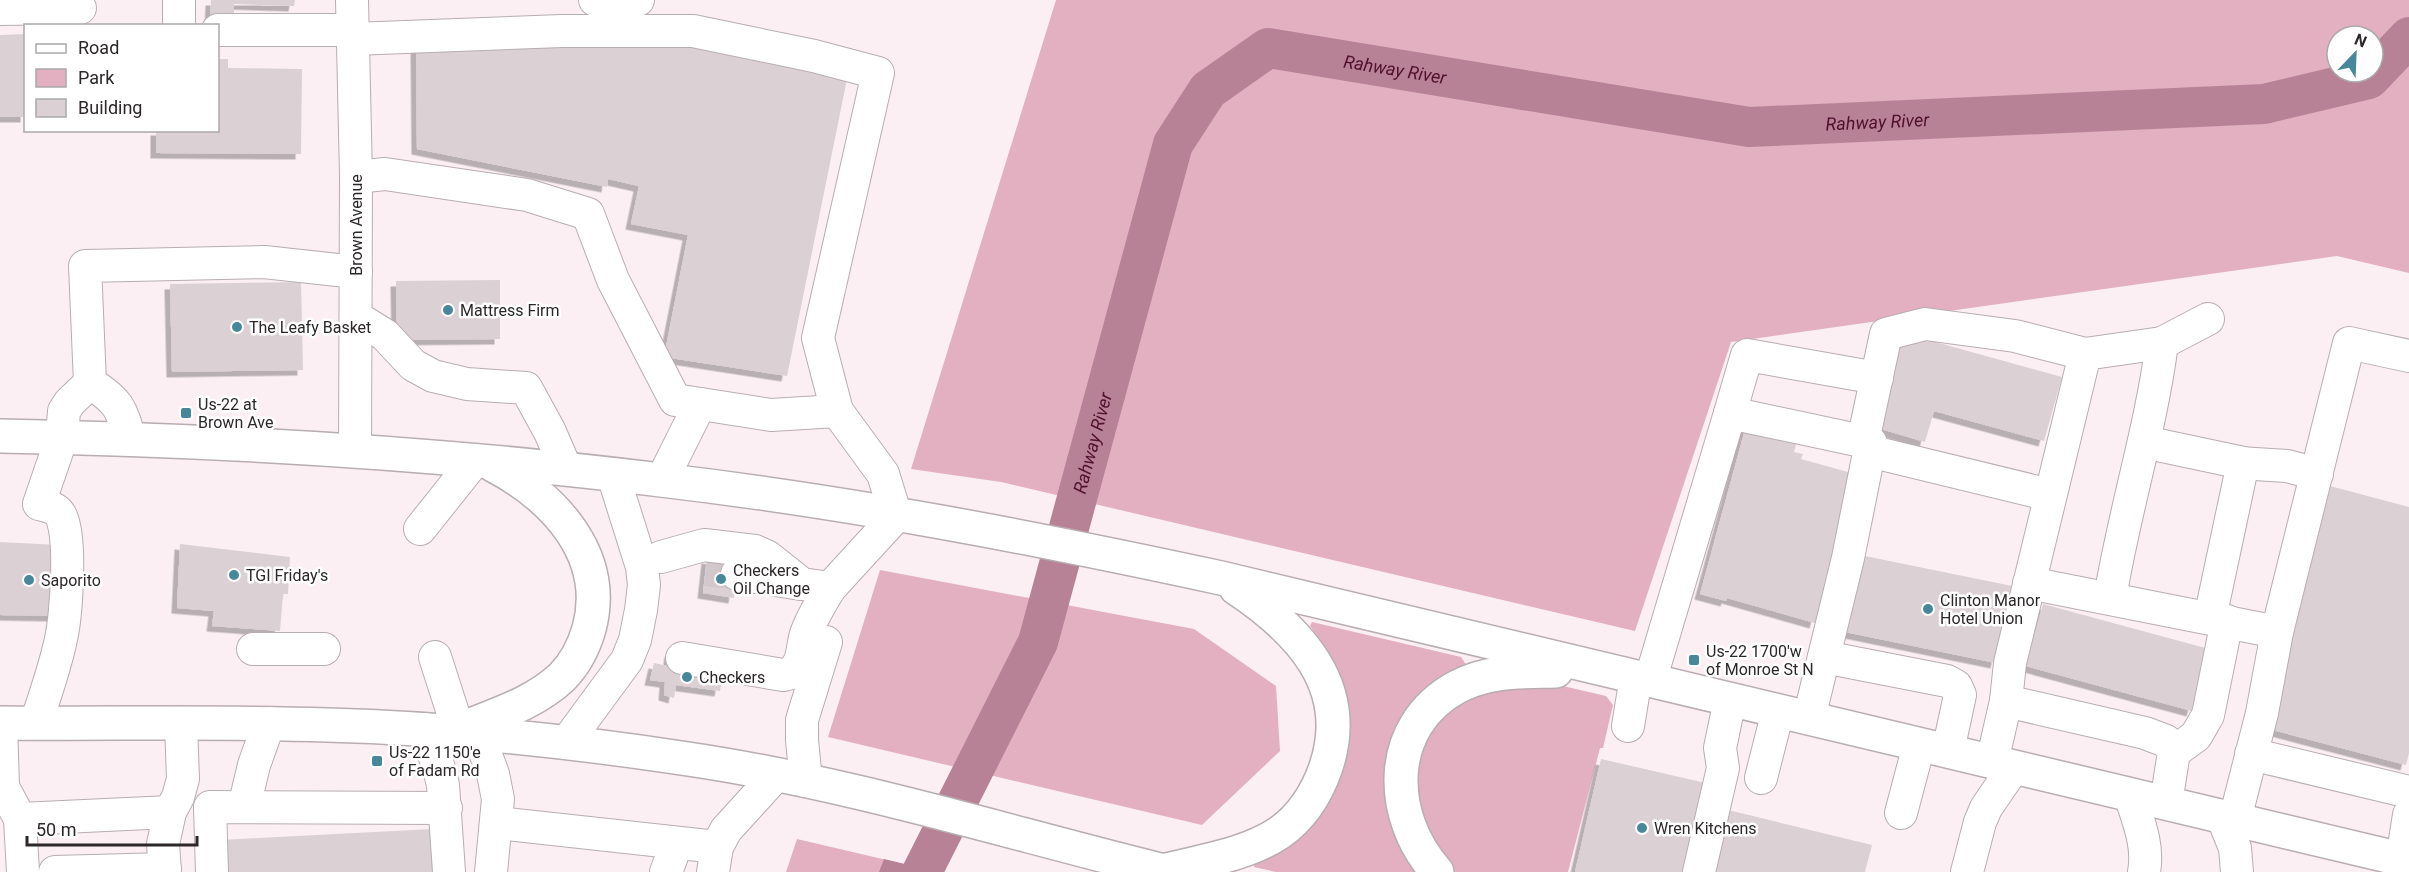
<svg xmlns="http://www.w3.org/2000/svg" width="2409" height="872" font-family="Roboto,sans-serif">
<defs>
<filter id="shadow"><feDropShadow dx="-5.5" dy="5.5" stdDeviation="0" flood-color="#0004"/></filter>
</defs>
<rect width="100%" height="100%" fill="#fbeff3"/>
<g fill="#e2b0c1" fill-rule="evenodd">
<path d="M1056,0H2409V273L2337,256L1731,342L1635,631L1001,482L911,469ZM2337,36H2373V72H2337Z"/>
<path d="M880,570L1194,629L1276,686L1280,751L1202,825L828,737Z"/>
<path d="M1312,622L1461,657L1469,669L1424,694L1399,840L1416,872H1276L1254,867L1255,861L1287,844L1342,683L1326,648L1310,626Z"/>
<path d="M1537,680L1606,696L1613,705L1603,748H1600L1568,872H1450L1441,861L1415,796L1420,749L1434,724L1463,697Z"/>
<path d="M797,839L938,872H786Z"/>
</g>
<path fill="#b78295" d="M884,859L938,872H879Z"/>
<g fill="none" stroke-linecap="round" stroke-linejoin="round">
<path stroke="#b78295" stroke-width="40" id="s1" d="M922,872L1038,642L1173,144L1208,90L1268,48L1749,127L2264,104L2369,79L2409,37"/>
</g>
<g fill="#dbd0d3" filter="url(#shadow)">
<path d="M211,0H295L294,6L234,4V25L210,24Z"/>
<path d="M26,34V117H0V35Z"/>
<path d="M658,39L847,79L787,376L664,357L688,235L631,224L639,186L608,179L607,187L417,149L416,41Z"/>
<path d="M218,59H228V68L302,69L301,154L156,153V130H218Z"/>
<path d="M500,280V339L397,340L396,281Z"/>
<path d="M301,282L303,370L172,372L170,284Z"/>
<path d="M1910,335L2062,377L2044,441L1934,411L1925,442L1871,426L1895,340Z"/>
<path d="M1746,426L1797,441L1794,452L1803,454L1801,459L1855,474L1815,623L1727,598L1726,601L1700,594Z"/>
<path d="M2330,486L2409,507V753L2406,765L2265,728Z"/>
<path d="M0,542L59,545L57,616L0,615Z"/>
<path d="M180,544L290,557L288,594H283L280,631L212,626L214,611L177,608Z"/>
<path d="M1860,555L2012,586L1996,663L1845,632Z"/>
<path d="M707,558L739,563L734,598L703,593Z"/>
<path d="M2043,604L2209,649L2192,711L2026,666Z"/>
<path d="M670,651L723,674L720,691L676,685L674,698L664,695L665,682L650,680L654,663L668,666Z"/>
<path d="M1601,759L1710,784L1689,872H1575Z"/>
<path d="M1724,809L1872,845L1865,872H1708Z"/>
<path d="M432,829L434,872H222L220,840Z"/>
</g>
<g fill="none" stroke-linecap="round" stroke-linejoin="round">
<path stroke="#d2c7cb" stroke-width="32" stroke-dasharray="32 16" stroke-linecap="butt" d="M706,570L737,574"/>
<g stroke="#b8adb1" stroke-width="34">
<g id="minor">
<path d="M352,0L356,177L355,451"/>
<path d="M595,0H638"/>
<path d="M0,9L80,8"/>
<path d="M179,26V0"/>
<path d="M218,30H353"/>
<path d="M353,39L562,31H693L814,56L878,73L818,338L837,411"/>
<path d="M356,177L385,174L527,195L588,214L613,280L675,400L771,415L837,411L883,474L896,516L830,588C821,603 812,617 806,634C802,646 804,659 795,669C791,674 788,674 783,675L682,658"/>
<path d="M356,317L385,335L413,365L433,376L467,384L526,388L550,432L566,469"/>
<path d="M90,383L85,266L264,262L356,272"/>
<path d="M90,383C119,401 121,408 130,439"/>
<path d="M1730,413L1747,355L1877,378"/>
<path d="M1863,441L1886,334L1925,324L2015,336L2085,354"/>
<path d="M2144,442L2243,463L2210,618"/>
<path d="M1869,451L2050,495"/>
<path d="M2239,463L2287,466L2317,474"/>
<path d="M662,480L700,404"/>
<path d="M420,529L475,460"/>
<path d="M661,557L704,545L755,551L768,557L802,584L830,588"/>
<path d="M737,574L801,584"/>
<path d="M2029,583L2277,632L2262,713L2235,819"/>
<path d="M2110,598C2124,512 2151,429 2162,343"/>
<path d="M2277,632L2349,343L2409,356"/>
<path d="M253,649H324"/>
<path d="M435,657L453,713L456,731"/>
<path d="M1824,657L1947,681L1956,686L1960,695L1948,751"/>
<path d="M1650,681L1730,413L1871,443L1848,558L1809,718"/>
<path d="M2006,701L2145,733L2166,741L2174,752L2166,803"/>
<path d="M1,723L3,787L20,819L23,872"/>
<path d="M36,723C45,695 55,668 61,639C66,617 73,529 59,513C54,507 46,506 39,504L62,437L64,411L70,402L90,383"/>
<path d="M1628,726L1636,677"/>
<path d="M424,729L438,765L443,785L449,872"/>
<path d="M478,733L493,774L498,799L491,872"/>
<path d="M566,743L627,660L635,640L641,610L644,585L642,567L613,475"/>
<path d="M2174,752L2196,736L2208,715L2227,621"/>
<path d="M2251,754L2409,792"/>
<path d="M1992,762L2006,701L2010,663L2085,354L2162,343L2208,319"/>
<path d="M1761,778L1778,711"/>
<path d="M806,781L802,740V720L826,642"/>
<path d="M2130,795C2138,820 2149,845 2144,872"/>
<path d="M244,807L254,765L269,723"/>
<path d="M1901,813L1919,745"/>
<path d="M2222,816L2235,848L2237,872"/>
<path d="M20,819L170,812"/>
<path d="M497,823L717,847"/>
<path d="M2402,859L2409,815"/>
<path d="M55,872L165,869"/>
<path d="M165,872L163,844L170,812L178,797L183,779L181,723"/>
<path d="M212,872L210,807L446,808"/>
<path d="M666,872L677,843"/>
<path d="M713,872L717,847L726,830L776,775"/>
<path d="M1699,872L1723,768L1720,748L1730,700"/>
<path d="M1967,872L1980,822L1986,808L2014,767"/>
</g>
</g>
<g stroke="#b8adb1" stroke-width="36">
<g id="highway">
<path d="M0,436C221,440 441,453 661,480C849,502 1036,538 1221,578L2409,861"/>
<path d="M0,723C109,724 218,721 327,725C448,728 569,741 688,759C851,783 1009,833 1168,872"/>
<path d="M461,729C495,715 535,703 562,677C575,664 584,646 589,629C609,555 554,497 493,465"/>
<path d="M1163,871C1201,861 1246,855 1279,833C1302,817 1317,793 1326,767C1353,686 1299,630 1236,588"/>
<path d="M1437,872C1387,816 1385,726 1457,687C1489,670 1521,672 1556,671"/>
</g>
</g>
<use href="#minor" stroke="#fff" stroke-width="32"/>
<use href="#highway" stroke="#fff" stroke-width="33"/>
</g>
<g fill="#47879b" stroke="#fff" stroke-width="2">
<circle cx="448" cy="310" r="6"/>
<circle cx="237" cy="327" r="6"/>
<rect x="180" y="407" width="12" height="12" rx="3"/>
<circle cx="234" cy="575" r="6"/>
<circle cx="721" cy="579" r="6"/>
<circle cx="29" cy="580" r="6"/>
<circle cx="1928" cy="609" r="6"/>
<rect x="1688" y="654" width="12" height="12" rx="3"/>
<circle cx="687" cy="677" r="6"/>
<rect x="371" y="755" width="12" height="12" rx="3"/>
<circle cx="1642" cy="828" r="6"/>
</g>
<g text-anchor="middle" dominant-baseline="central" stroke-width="5" stroke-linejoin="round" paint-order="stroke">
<g font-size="16" fill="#2c2729" stroke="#fff">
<text transform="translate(356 225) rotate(-90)">Brown Avenue</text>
</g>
<g font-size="16" fill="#2c2729" stroke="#fff" text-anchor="start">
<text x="460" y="310">Mattress Firm</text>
<text x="249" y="327">The Leafy Basket</text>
<text x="198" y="404">Us-22 at<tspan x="198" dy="18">Brown Ave</tspan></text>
<text x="733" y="570">Checkers<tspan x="733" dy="18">Oil Change</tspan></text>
<text x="246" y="575">TGI Friday's</text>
<text x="41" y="580">Saporito</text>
<text x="1940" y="600">Clinton Manor<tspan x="1940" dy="18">Hotel Union</tspan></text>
<text x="1706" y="651">Us-22 1700'w<tspan x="1706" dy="18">of Monroe St N</tspan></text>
<text x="699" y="677">Checkers</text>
<text x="389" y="752">Us-22 1150'e<tspan x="389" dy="18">of Fadam Rd</tspan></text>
<text x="1654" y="828">Wren Kitchens</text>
</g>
<g font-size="18" font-style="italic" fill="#51102e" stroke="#fff">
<text stroke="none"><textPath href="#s1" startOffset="1040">Rahway River</textPath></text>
<text stroke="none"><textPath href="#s1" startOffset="1527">Rahway River</textPath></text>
<text stroke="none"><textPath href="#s1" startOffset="464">Rahway River</textPath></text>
</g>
</g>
<rect x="24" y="24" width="195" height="108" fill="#ffffff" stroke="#aba9a9" stroke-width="1.5"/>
<rect x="36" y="44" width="30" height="9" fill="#ffffff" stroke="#aba9a9" stroke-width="1.5"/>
<text x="78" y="54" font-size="18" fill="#2c2729">Road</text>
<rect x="36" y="69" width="30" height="18" fill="#e2b0c1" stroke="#aba9a9" stroke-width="1.5"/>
<text x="78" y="84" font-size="18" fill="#2c2729">Park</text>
<rect x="36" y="99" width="30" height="18" fill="#dbd0d3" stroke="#aba9a9" stroke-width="1.5"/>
<text x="78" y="114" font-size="18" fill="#2c2729">Building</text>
<g transform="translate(2355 54) rotate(23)"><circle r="28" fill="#ffffff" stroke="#aba9a9" stroke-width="1.5"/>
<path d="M0-4.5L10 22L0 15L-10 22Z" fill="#47879b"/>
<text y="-9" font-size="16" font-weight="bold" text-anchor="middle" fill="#2c2729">N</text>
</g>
<path d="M27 836v9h170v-9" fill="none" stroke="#2c2729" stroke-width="3"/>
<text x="36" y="836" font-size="18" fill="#2c2729" stroke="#ffffff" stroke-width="4.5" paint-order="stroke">50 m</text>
</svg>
